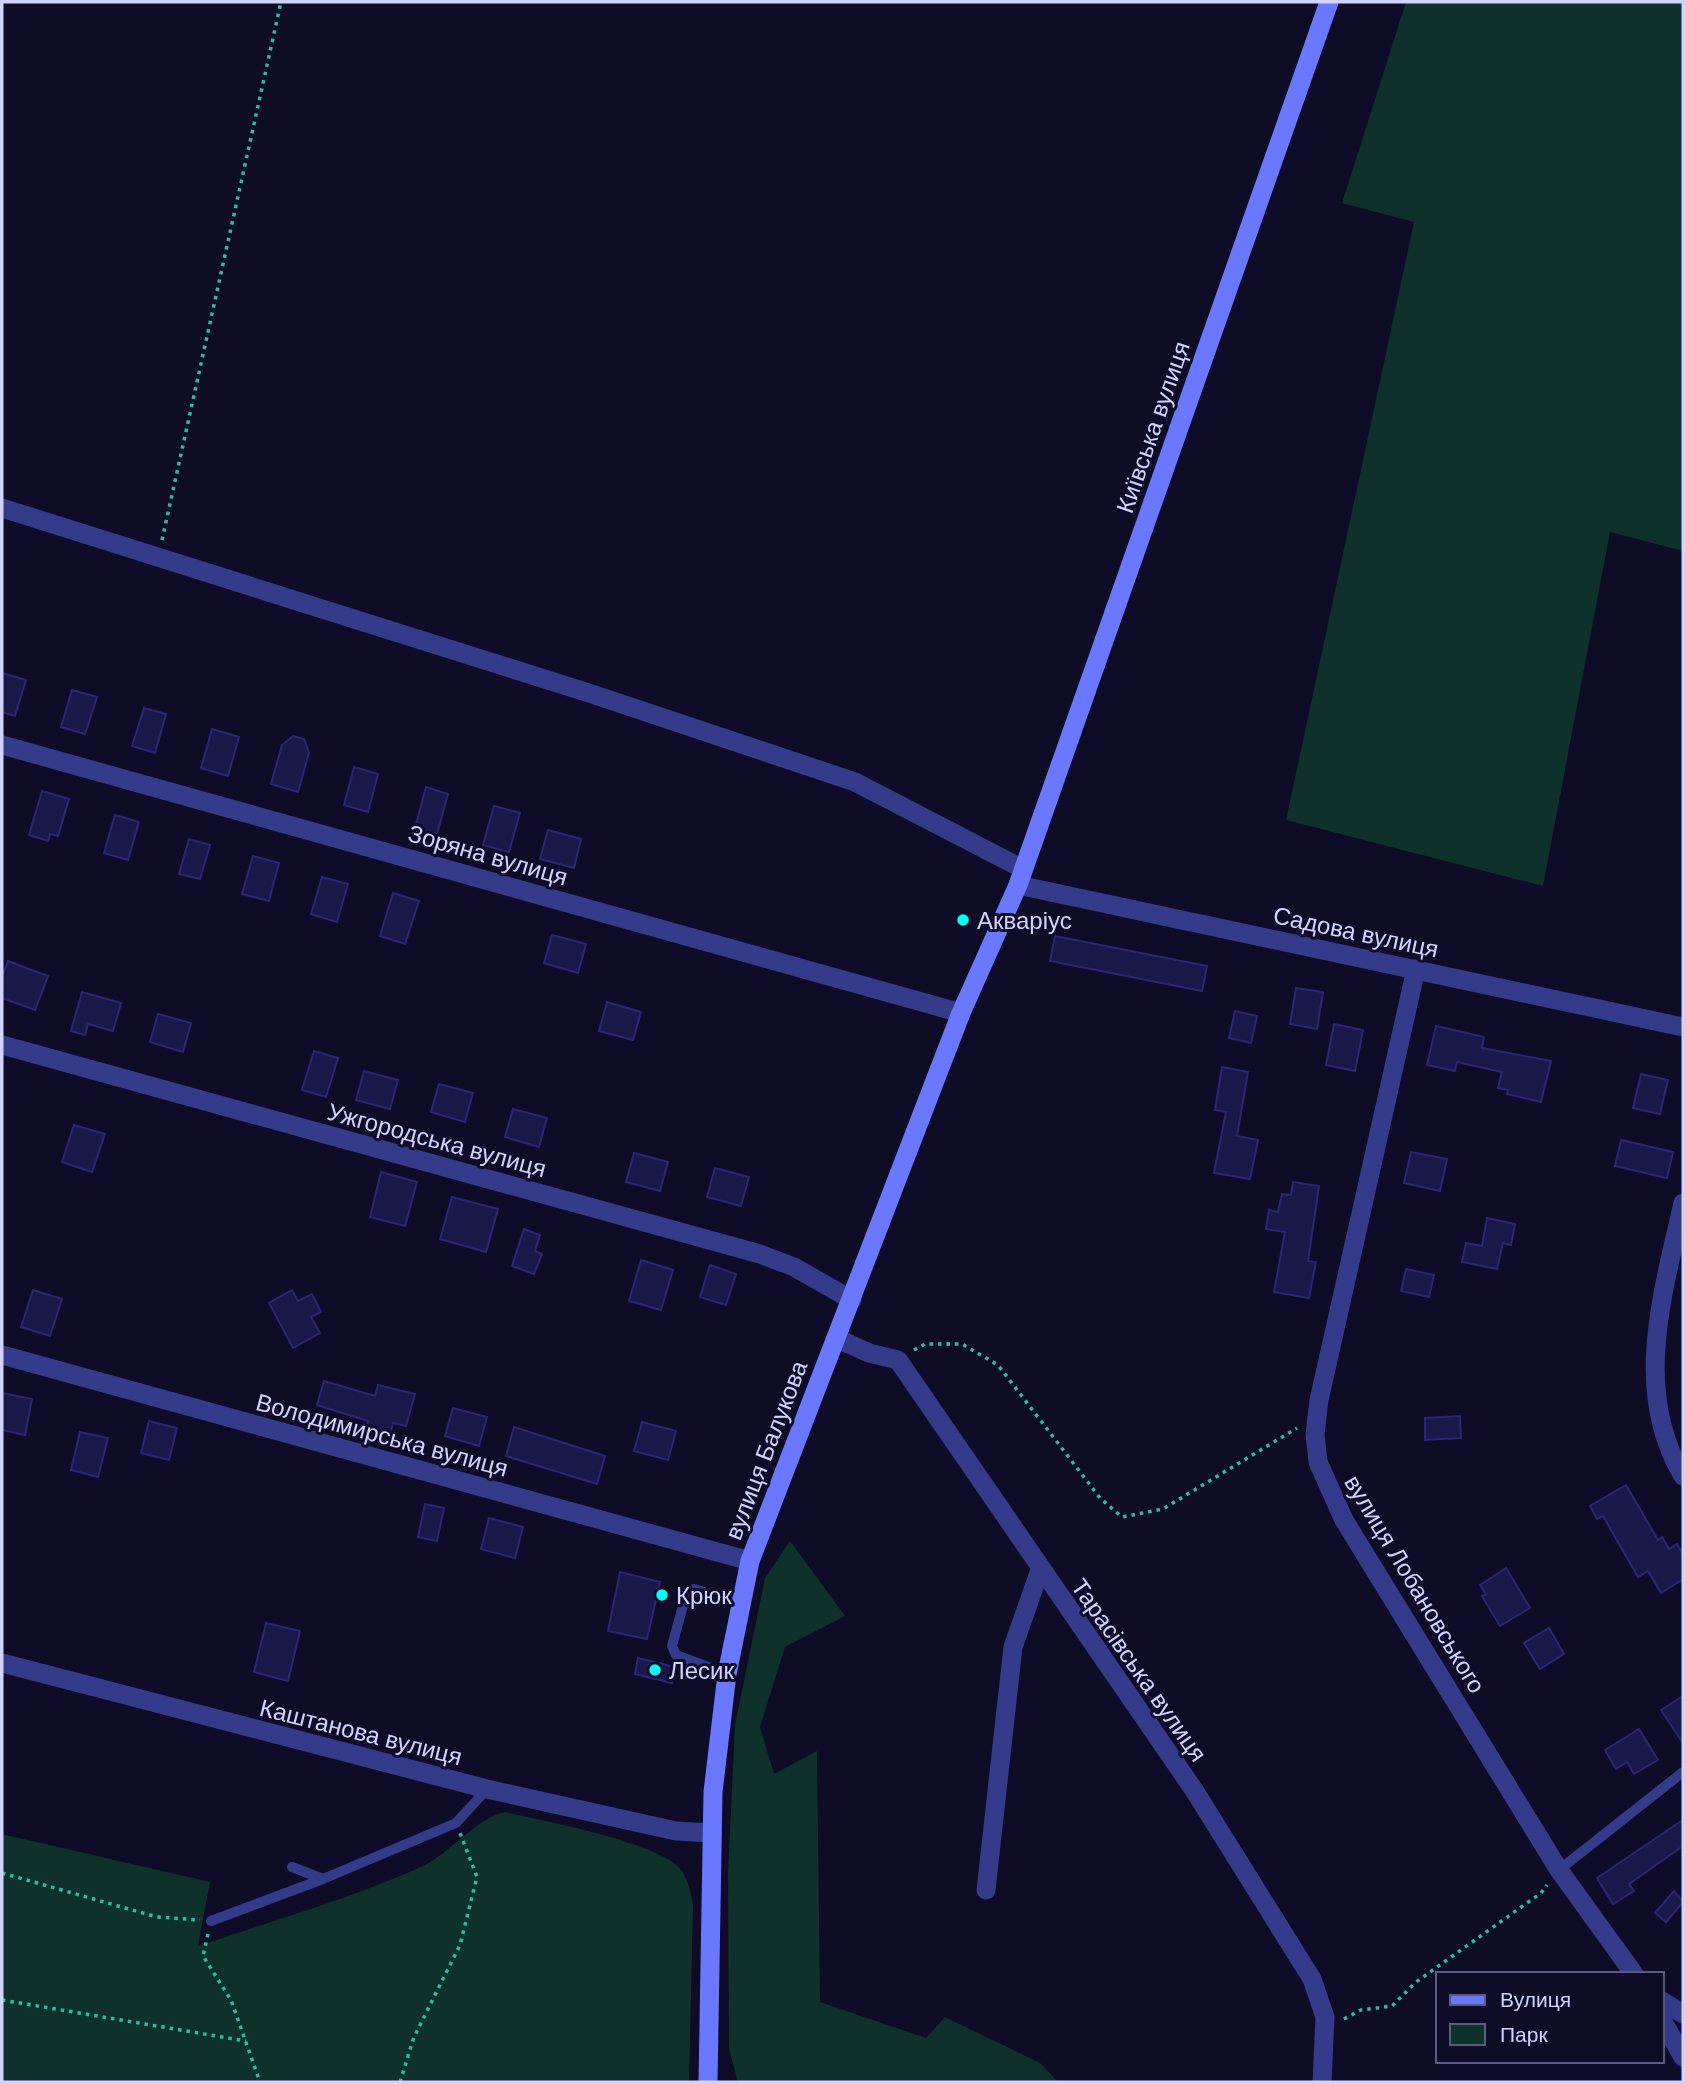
<svg xmlns="http://www.w3.org/2000/svg" width="1685" height="2084" font-family="'DM Sans',sans-serif">
<rect width="100%" height="100%" fill="#0e0c26"/>
<g fill="#0f312b">
<path d="M1406,2H1683V551L1610,532L1543,886L1286,820L1414,222L1342,203Z"/>
<path d="M790,1541L845,1616L785,1647L760,1727L774,1774L817,1751L820,2002L926,2038L945,2017L1040,2063L1058,2082H738L729,2049L728,1873L735,1725L765,1578Z"/>
<path d="M505,1812C543,1821 661,1842 682,1871C689,1882 691,1894 693,1906L689,2082H2V1834L210,1882L198,1946C272,1921 349,1899 421,1867C451,1853 473,1820 505,1812Z"/>
</g>
<g fill="#1a1749" stroke="#2c2677" stroke-width="2">
<path d="M2,673L26,680L15,716L2,712Z"/>
<path d="M72,690L97,697L85,734L61,727Z"/>
<path d="M144,708L166,714L155,753L132,746Z"/>
<path d="M212,729L239,737L228,776L201,768Z"/>
<path d="M293,736L304,739L309,753L298,792L271,784L282,745Z"/>
<path d="M354,767L378,774L368,812L344,805Z"/>
<path d="M426,787L448,794L437,834L415,828Z"/>
<path d="M42,791L69,799L58,836L50,834L48,841L29,835Z"/>
<path d="M494,806L520,813L509,852L483,845Z"/>
<path d="M115,815L139,822L128,860L104,853Z"/>
<path d="M548,830L581,839L574,868L540,859Z"/>
<path d="M189,839L210,845L200,879L179,874Z"/>
<path d="M253,856L279,863L269,901L242,894Z"/>
<path d="M322,877L348,884L337,922L311,914Z"/>
<path d="M393,893L419,901L405,944L380,936Z"/>
<path d="M552,935L586,944L578,973L544,963Z"/>
<path d="M1055,936L1207,966L1202,991L1050,961Z"/>
<path d="M8,961L48,976L35,1010L2,998V977Z"/>
<path d="M1296,988L1323,992L1317,1029L1290,1024Z"/>
<path d="M82,992L121,1003L113,1031L88,1024L85,1035L71,1031Z"/>
<path d="M607,1002L641,1012L633,1040L599,1031Z"/>
<path d="M1235,1011L1257,1016L1251,1043L1229,1038Z"/>
<path d="M158,1014L191,1023L183,1052L150,1042Z"/>
<path d="M1334,1024L1363,1030L1355,1071L1326,1065Z"/>
<path d="M1436,1026L1484,1037L1482,1048L1551,1061L1541,1102L1507,1094L1508,1090L1498,1088L1502,1072L1457,1062L1455,1071L1427,1065Z"/>
<path d="M314,1051L338,1058L326,1097L302,1090Z"/>
<path d="M1222,1067L1248,1072L1237,1136L1258,1140L1250,1179L1214,1173L1226,1112L1215,1110Z"/>
<path d="M364,1071L398,1080L390,1109L356,1100Z"/>
<path d="M1641,1074L1668,1080L1660,1114L1633,1108Z"/>
<path d="M439,1084L473,1093L465,1122L431,1112Z"/>
<path d="M513,1109L547,1118L539,1147L505,1137Z"/>
<path d="M74,1125L105,1134L92,1172L62,1162Z"/>
<path d="M1621,1140L1673,1152L1667,1178L1615,1166Z"/>
<path d="M1411,1152L1447,1159L1440,1191L1404,1183Z"/>
<path d="M634,1153L668,1162L660,1191L626,1182Z"/>
<path d="M715,1168L749,1177L741,1206L707,1197Z"/>
<path d="M381,1172L417,1182L405,1226L370,1217Z"/>
<path d="M1293,1182L1319,1186L1308,1261L1316,1262L1309,1298L1274,1292L1285,1232L1266,1229L1269,1210L1278,1212L1282,1194L1291,1195Z"/>
<path d="M452,1197L498,1209L486,1252L440,1239Z"/>
<path d="M1487,1218L1515,1224L1511,1245L1503,1243L1497,1269L1462,1262L1466,1243L1482,1246Z"/>
<path d="M524,1229L540,1235L535,1251L542,1254L534,1274L512,1266Z"/>
<path d="M641,1260L673,1270L661,1310L629,1301Z"/>
<path d="M710,1265L736,1274L726,1305L700,1297Z"/>
<path d="M1406,1269L1434,1275L1429,1297L1401,1291Z"/>
<path d="M33,1290L62,1299L50,1336L21,1327Z"/>
<path d="M292,1290L298,1301L312,1294L321,1312L311,1317L320,1333L293,1348L269,1303Z"/>
<path d="M324,1381L375,1396L378,1385L415,1394L406,1426L393,1423L391,1431L367,1425L368,1421L317,1405Z"/>
<path d="M2,1393L32,1399L25,1435L2,1430Z"/>
<path d="M453,1408L487,1417L479,1446L445,1436Z"/>
<path d="M1460,1416L1461,1438L1425,1440V1418Z"/>
<path d="M149,1421L177,1428L169,1460L141,1453Z"/>
<path d="M642,1422L676,1431L668,1460L634,1451Z"/>
<path d="M514,1427L605,1456L597,1484L506,1456Z"/>
<path d="M80,1432L108,1438L98,1477L71,1470Z"/>
<path d="M1626,1485L1658,1540L1662,1537L1669,1549L1677,1544L1683,1555V1579L1661,1593L1648,1571L1638,1577L1603,1516L1597,1519L1590,1506Z"/>
<path d="M425,1504L444,1508L437,1541L418,1537Z"/>
<path d="M489,1518L523,1527L515,1558L481,1549Z"/>
<path d="M1506,1568L1530,1608L1500,1626L1482,1596L1486,1594L1480,1585Z"/>
<path d="M620,1572L660,1582L647,1639L608,1631Z"/>
<path d="M266,1623L300,1631L288,1681L254,1672Z"/>
<path d="M1549,1628L1564,1654L1540,1669L1524,1643Z"/>
<path d="M638,1658L675,1667L672,1683L635,1674Z"/>
<path d="M1683,1696V1743L1661,1710Z"/>
<path d="M1639,1729L1658,1760L1634,1774L1627,1762L1616,1769L1605,1750Z"/>
<path d="M1683,1820V1846L1629,1884L1634,1891L1613,1904L1597,1878Z"/>
<path d="M1674,1891L1683,1902L1666,1922L1655,1913Z"/>
</g>
<g fill="none" stroke-linecap="round" stroke-linejoin="round">
<g stroke="#23c2a4" stroke-width="3.5" stroke-dasharray="3.5 5" stroke-linecap="butt">
<path d="M162,540L281,2"/>
<path d="M914,1350L925,1344H962L998,1365L1100,1498L1122,1517L1163,1509L1297,1428"/>
<path d="M2,1873L157,1917L200,1920"/>
<path d="M208,1934L203,1956L231,2000L260,2082"/>
<path d="M2,2000L246,2041"/>
<path d="M1344,2019L1361,2010L1392,2006L1416,1982L1541,1893L1547,1885"/>
<path d="M400,2082L414,2037L460,1945L477,1877L460,1833"/>
</g>
<g stroke="#333b8a" stroke-width="10">
<path d="M727,1674L676,1655L672,1646L687,1591L694,1589L740,1603"/>
<path d="M292,1867L323,1879L456,1823L487,1789"/>
<path d="M1559,1870L1683,1772"/>
<path d="M211,1921L323,1879"/>
</g>
<g stroke="#333b8a" stroke-width="19">
<path d="M2,508L592,694L855,782L1023,869"/>
<path d="M2,745L961,1013"/>
<path d="M1018,885L1683,1027"/>
<path d="M1416,969L1319,1400L1315,1434L1318,1462L1344,1520L1559,1870L1634,1974"/>
<path d="M2,1045L760,1254L794,1267L852,1300"/>
<path d="M1683,1203C1663,1293 1632,1391 1683,1476"/>
<path d="M836,1338L869,1353L898,1360L1194,1790L1312,1979L1325,2017L1322,2082"/>
<path d="M2,1355L750,1561"/>
<path d="M2,1663L487,1789L676,1831L712,1833"/>
<path d="M986,1890L1013,1647L1040,1570"/>
<path d="M1662,2001L1683,2014"/>
<path d="M1662,2020L1683,2057"/>
</g>
<path stroke="#6978ff" stroke-width="19" d="M708,2082L713,1792L727,1674L750,1561L961,1013L1018,885L1329,2"/>
</g>
<g fill="#00fdf6" stroke="#0e0c26" stroke-width="2.5">
<circle cx="963" cy="920" r="7"/>
<circle cx="662" cy="1595" r="7"/>
<circle cx="655" cy="1670" r="7"/>
</g>
<g text-anchor="middle" dominant-baseline="central" stroke-width="6" stroke-linejoin="round" paint-order="stroke">
<g font-size="24" fill="#d2d2ff" stroke="#0e0c26">
<text transform="translate(1153 427) rotate(-71)">Київська вулиця</text>
<text transform="translate(488 855) rotate(16)">Зоряна вулиця</text>
<text transform="translate(1356 932) rotate(12)">Садова вулиця</text>
<text transform="translate(437 1140) rotate(15)">Ужгородська вулиця</text>
<text transform="translate(382 1435) rotate(15)">Володимирська вулиця</text>
<text transform="translate(766 1450) rotate(-69)">вулиця Балукова</text>
<text transform="translate(1415 1584) rotate(59)">вулиця Лобановського</text>
<text transform="translate(1139 1670) rotate(55)">Тарасівська вулиця</text>
<text transform="translate(361 1732) rotate(14)">Каштанова вулиця</text>
</g>
<g font-size="24" fill="#d2d2ff" stroke="#0e0c26" text-anchor="start">
<text x="977" y="920">Акваріус</text>
<text x="676" y="1595">Крюк</text>
<text x="669" y="1670">Лесик</text>
</g>
</g>
<rect width="1685" height="2084" fill="none" stroke="#d2d2ff" stroke-width="7"/>
<rect x="1436" y="1972" width="228" height="91" fill="#0e0c26" stroke="#5c5b7d" stroke-width="2"/>
<rect x="1450" y="1995" width="35" height="10" fill="#6978ff" stroke="#5c5b7d" stroke-width="2"/>
<text x="1500" y="2007" font-size="21" fill="#d2d2ff">Вулиця</text>
<rect x="1450" y="2024" width="35" height="21" fill="#0f312b" stroke="#5c5b7d" stroke-width="2"/>
<text x="1500" y="2042" font-size="21" fill="#d2d2ff">Парк</text>
</svg>
